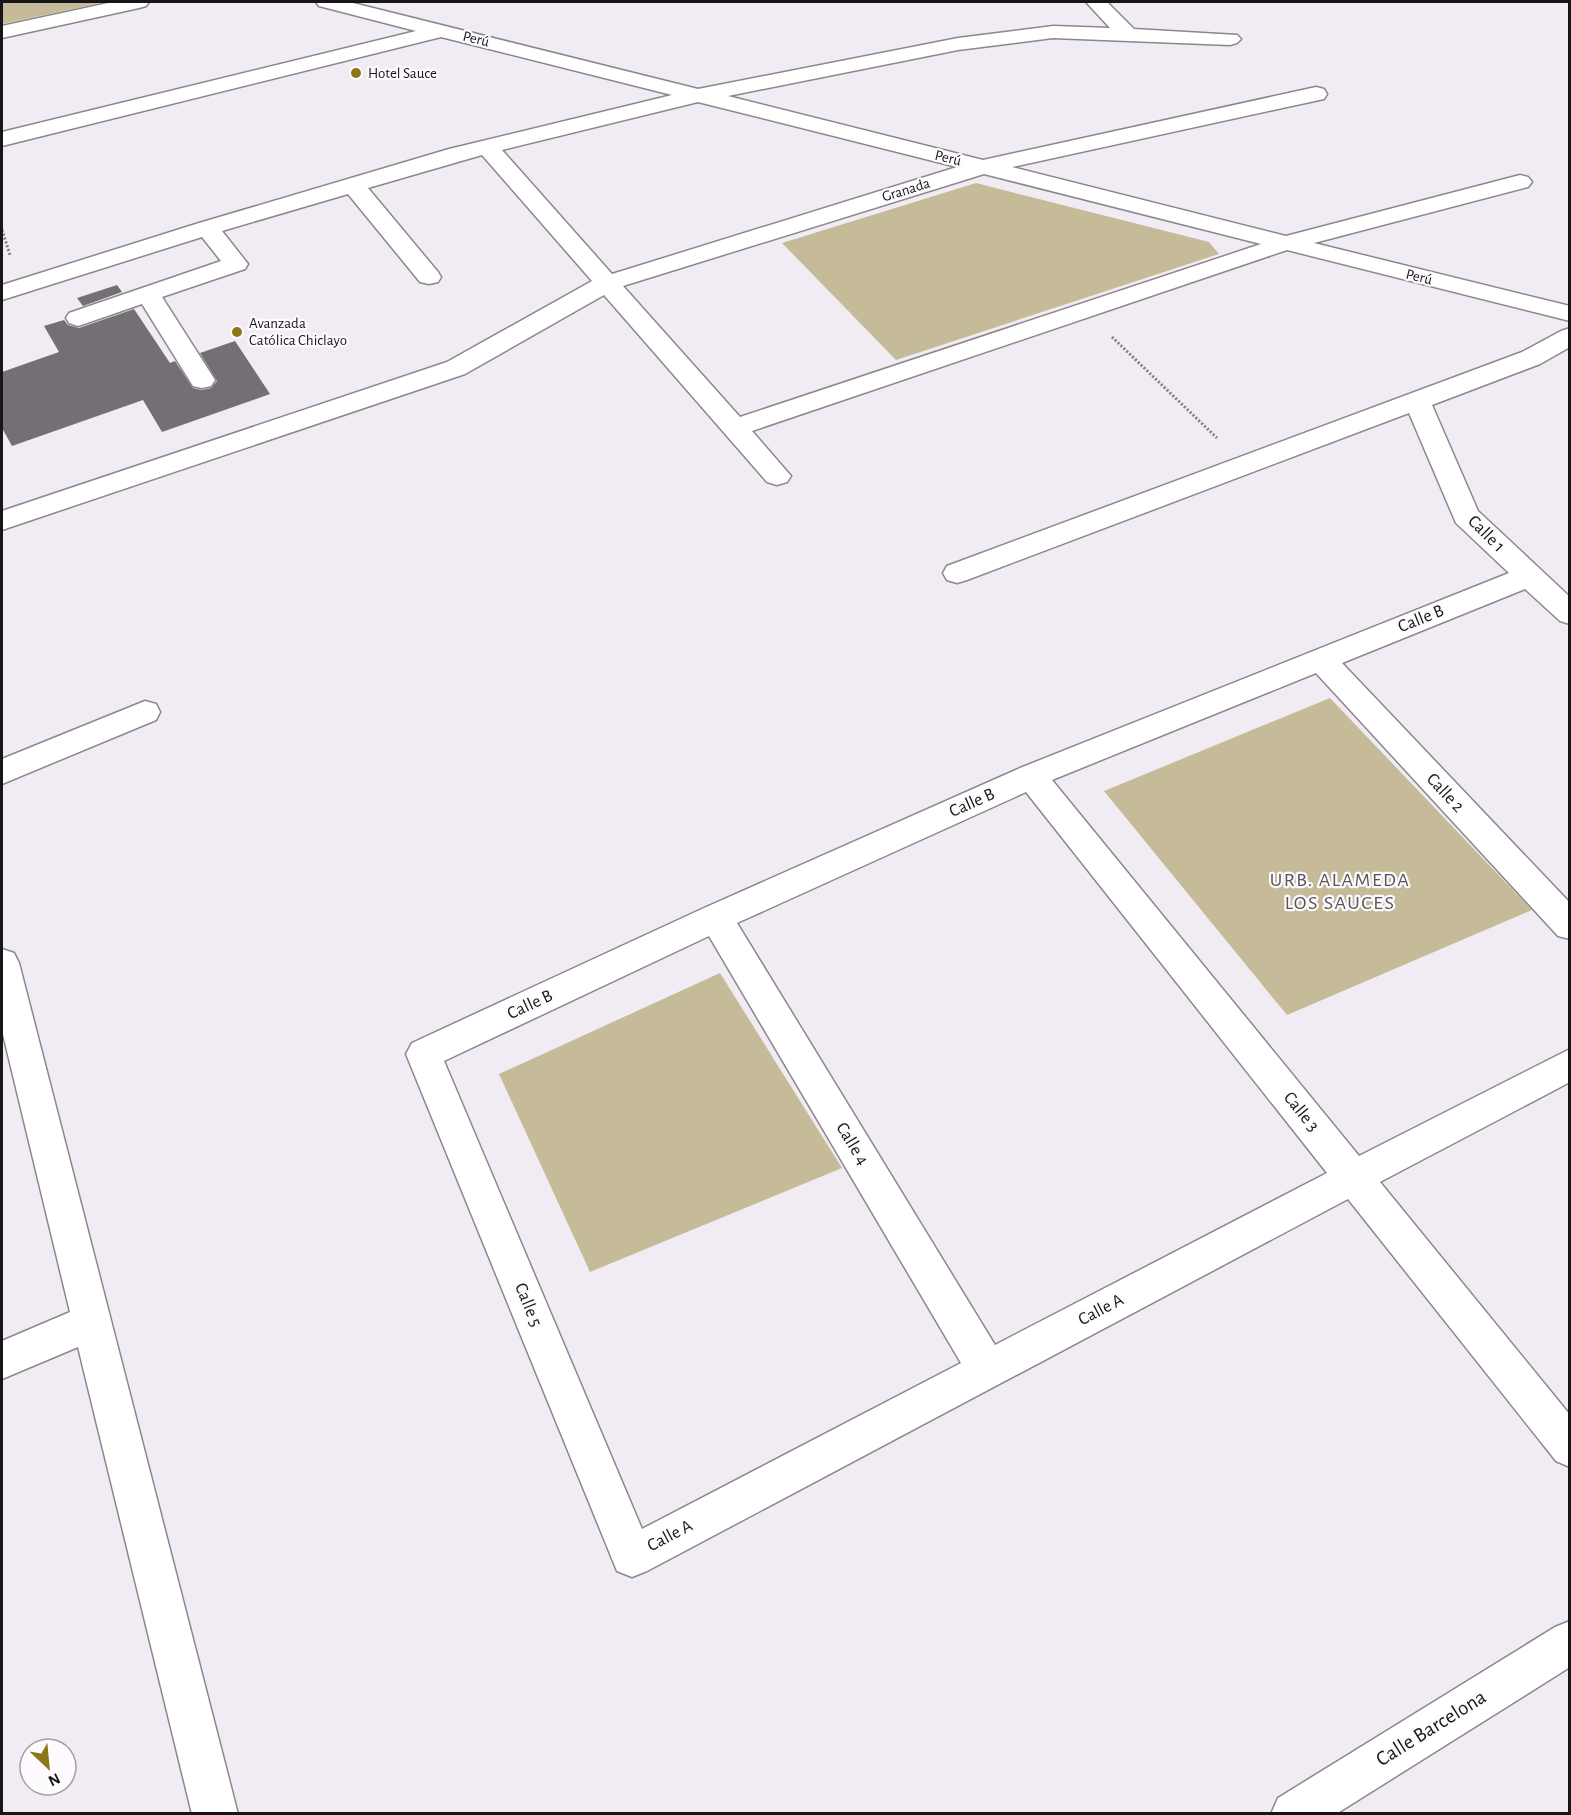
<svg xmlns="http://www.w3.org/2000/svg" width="1571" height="1815" font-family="'Alegreya Sans',sans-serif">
<rect width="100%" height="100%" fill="#f1ecf3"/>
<g fill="#c6bb98">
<path d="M2,2H105L2,24Z"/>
<path d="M976,183L1209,242L1219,254L896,360L782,243Z"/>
<path d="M1330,698L1532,910L1287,1015L1104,791Z"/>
<path d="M720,973L842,1168L590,1272L499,1074Z"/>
</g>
<g fill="#736f75">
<path d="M117,285L122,292L83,306L77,298Z"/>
<path d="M134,309L170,363L175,361L193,388L202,390L211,388L217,381L200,353L235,341L270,394L162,432L143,400L12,446L2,428V372L59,352L44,326L64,320L68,325L79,328Z"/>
</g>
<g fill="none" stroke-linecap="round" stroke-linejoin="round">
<g stroke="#8b878c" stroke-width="3">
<g id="minor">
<path d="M113,2H149L146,6L139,8L2,38V26Z"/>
<path d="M316,2H349L698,89L958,38L1053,26L1110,28L1086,2H1107L1134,29L1237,35L1241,39L1237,43L1230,45L1053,38L958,50L728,96L983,160L1316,87L1324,89L1327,94L1324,99L1012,167L1286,236L1520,175L1528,177L1532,182L1528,187L1314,243L1570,306V321L1287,250L752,431L791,476L787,482L777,485L767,482L604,295L465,374L2,530V511L447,362L592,281L482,155L368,188L438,272L441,277L438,282L429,284L420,282L348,194L222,231L248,264L245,269L162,297L215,380L211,386L202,388L193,386L142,304L78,326L69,323L66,318L69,313L221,261L202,237L2,300V285L199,223L449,149L672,95L441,37L2,146V132L416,31L319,6ZM698,102L957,167L612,274L502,150ZM984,174L1261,244L740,417L623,286Z"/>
<path d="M1570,328V347L1540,364L1432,405L1478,511L1570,597V624L1560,621L1525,589L1342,663L1570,903V939L1558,936L1316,673L1052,780L1359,1156L1570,1049V1082L1380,1182L1570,1415V1467L1556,1461L1348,1199L647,1571L632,1577L617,1571L406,1054L412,1043L704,908L1020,768L1509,573L1456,523L1409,413L967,580L957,583L947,580L943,573L947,566L1522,352L1561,331ZM1026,792L1327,1173L995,1345L737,923ZM709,936L961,1363L642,1529L444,1061Z"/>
<path d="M145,701L156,704L160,712L156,720L2,784V759Z"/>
<path d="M2,949L14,953L19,963L238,1814H192L78,1347L2,1379V1341L70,1312L2,1030Z"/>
<path d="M1570,1621V1667L1336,1814H1271L1278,1798L1555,1627Z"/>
</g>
</g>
<g stroke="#827e83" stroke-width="3" stroke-dasharray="2 2" stroke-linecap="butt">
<path d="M2,230L10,255"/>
<path d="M1112,337L1217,438"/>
</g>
<use href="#minor" fill="#fff" fill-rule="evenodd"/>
</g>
<g fill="#8d761a" stroke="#fdfbfe" stroke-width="2">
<circle cx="356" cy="73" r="6"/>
<circle cx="237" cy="332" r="6"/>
</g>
<g text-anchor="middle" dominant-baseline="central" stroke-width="4.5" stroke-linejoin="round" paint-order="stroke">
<g font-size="15" fill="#171518" stroke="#fdfbfe">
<text transform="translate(476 39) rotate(14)">Perú</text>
<text transform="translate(948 158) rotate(14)">Perú</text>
<text transform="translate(906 190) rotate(-17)">Granada</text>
<text transform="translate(1419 277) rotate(14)">Perú</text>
</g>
<g font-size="15" fill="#171518" stroke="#fdfbfe" text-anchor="start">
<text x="368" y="73">Hotel Sauce</text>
<text x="249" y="323">Avanzada<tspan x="249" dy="17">Católica Chiclayo</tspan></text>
</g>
<g font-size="18" fill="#171518" stroke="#fdfbfe">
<text transform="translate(1486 534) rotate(45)">Calle 1</text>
<text transform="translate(1421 619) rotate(-22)">Calle B</text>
<text transform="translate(1445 793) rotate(47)">Calle 2</text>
<text transform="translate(972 803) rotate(-24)">Calle B</text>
<text transform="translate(530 1005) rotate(-25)">Calle B</text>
<text transform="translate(1301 1112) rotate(51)">Calle 3</text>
<text transform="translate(852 1144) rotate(59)">Calle 4</text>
<text transform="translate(528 1305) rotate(68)">Calle 5</text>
<text transform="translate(1101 1310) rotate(-28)">Calle A</text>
<text transform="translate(670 1536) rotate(-28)">Calle A</text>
</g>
<g font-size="20" letter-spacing="1.5" fill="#59555a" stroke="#fdfbfe">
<text x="1340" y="880">URB. ALAMEDA<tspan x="1340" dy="23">LOS SAUCES</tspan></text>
</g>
<g font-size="21" fill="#171518" stroke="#fdfbfe">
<text transform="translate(1431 1728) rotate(-32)">Calle Barcelona</text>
</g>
</g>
<rect width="1571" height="1815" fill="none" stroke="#171518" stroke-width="6"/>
<g transform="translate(48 1767) rotate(154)"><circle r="28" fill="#fdfbfe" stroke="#a19fa2" stroke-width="1.5"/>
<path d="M0-4.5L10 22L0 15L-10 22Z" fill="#8d761a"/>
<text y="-9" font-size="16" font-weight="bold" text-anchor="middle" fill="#171518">N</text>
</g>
</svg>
